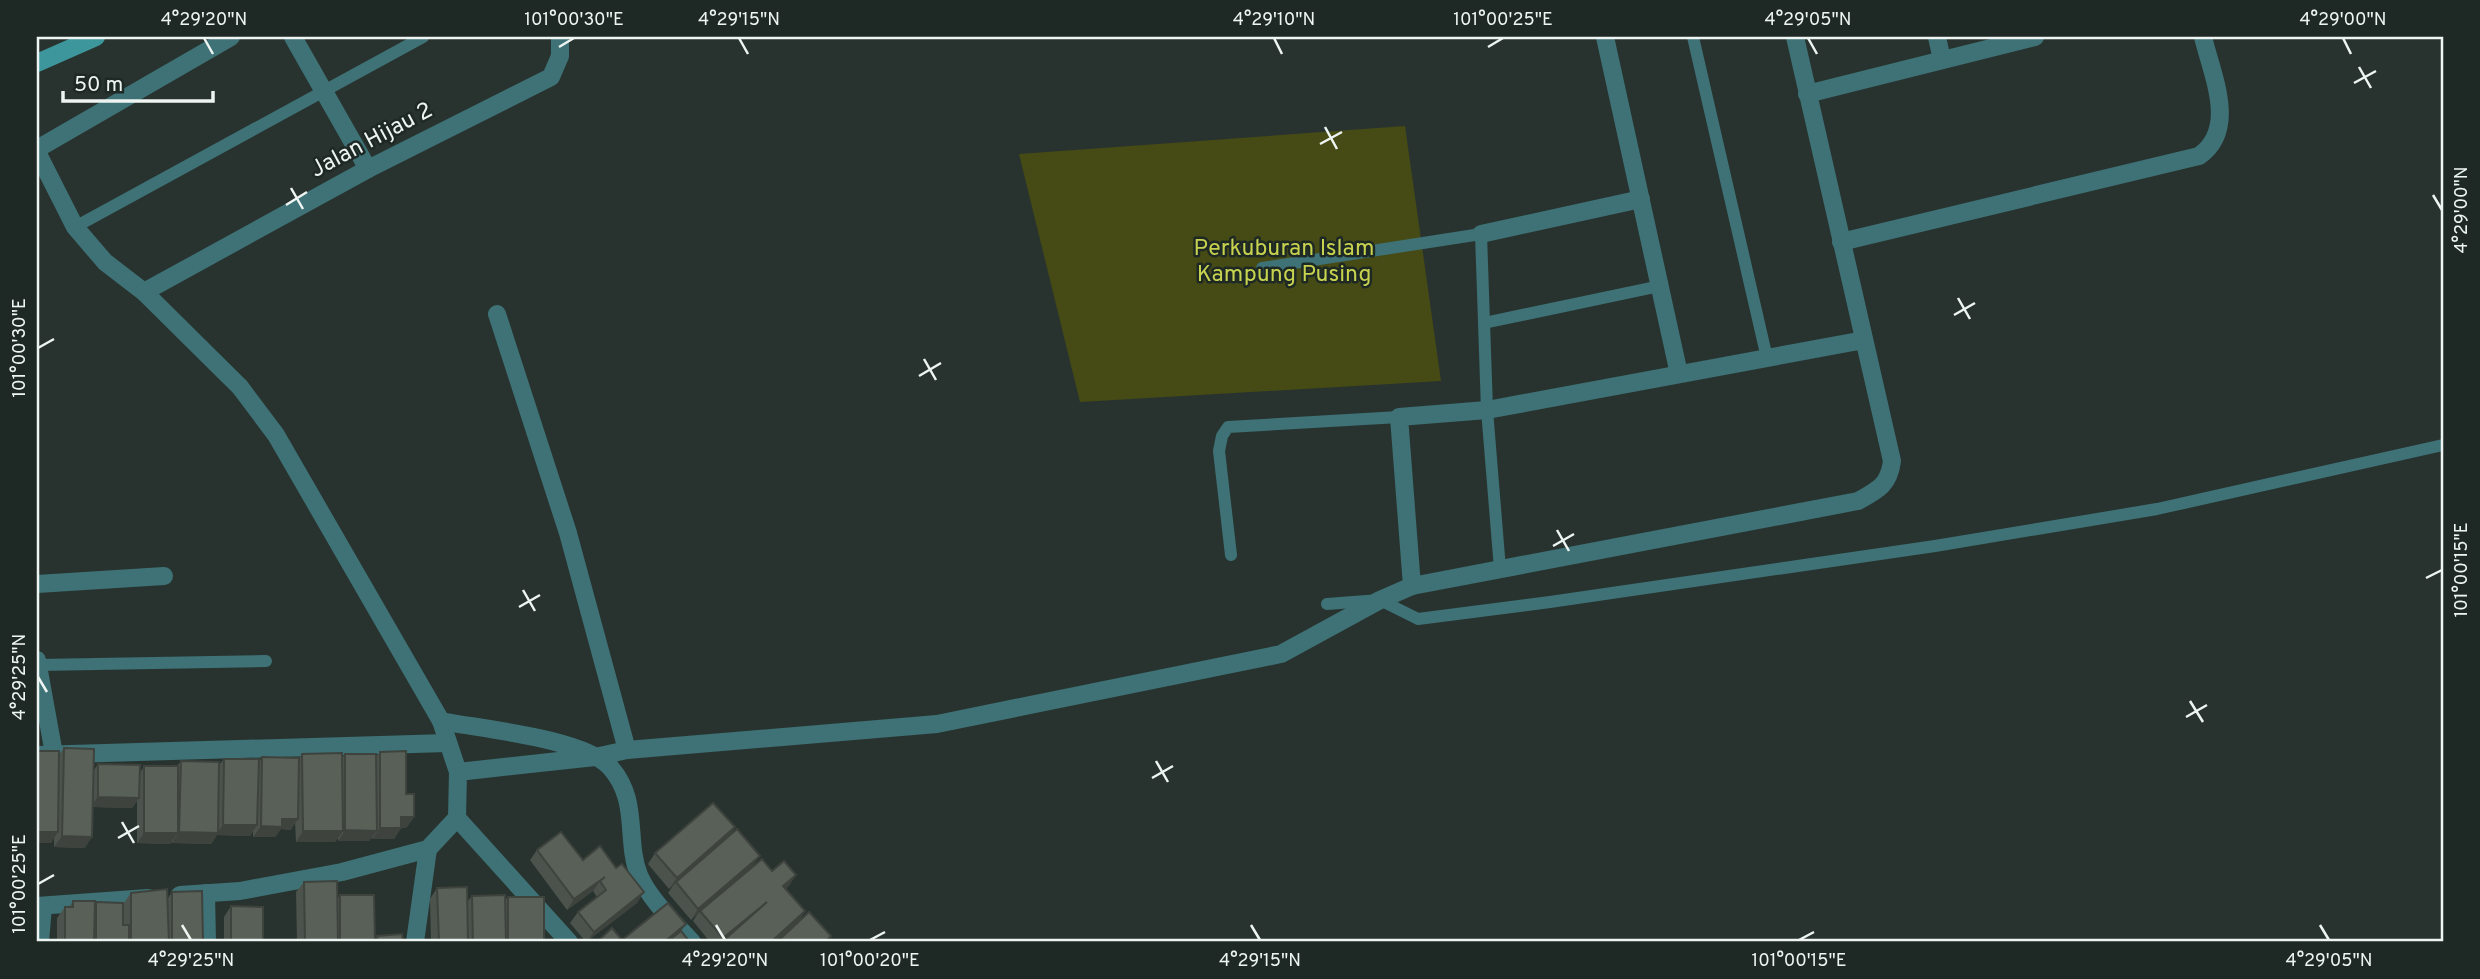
<svg xmlns="http://www.w3.org/2000/svg" width="2480" height="979" font-family="Overpass,sans-serif">
<rect width="100%" height="100%" fill="#28332f"/>
<path fill="#464a15" d="M1405,126L1441,381L1080,402L1019,154Z"/>
<g fill="none" stroke-linecap="round" stroke-linejoin="round">
<g stroke="#3e7276" stroke-width="12">
<path d="M1693,37L1767,358"/>
<path d="M75,227L423,37"/>
<path d="M1262,268L1481,234L1487,410L1500,569"/>
<path d="M1484,323L1660,286"/>
<path d="M1231,555L1219,451L1222,436L1228,427L1399,417"/>
<path d="M1327,604L1380,600L1418,619L1550,602L1935,546L2157,509L2443,445"/>
<path d="M38,665L266,661"/>
</g>
<g stroke="#3e7276" stroke-width="18">
<path d="M293,37L368,169"/>
<path d="M1605,37L1679,374"/>
<path d="M1795,37L1892,461C1889,485 1878,490 1858,501L1412,586L1399,417L1487,410L1864,340"/>
<path d="M1937,37L1942,60"/>
<path d="M1807,94L2035,37"/>
<path d="M37,149L231,37"/>
<path d="M37,152L75,227L105,262L144,292L240,387L276,435L441,721L458,772L457,818L569,942"/>
<path d="M1481,234L1641,199"/>
<path d="M1841,242L2199,156C2238,129 2212,75 2203,37"/>
<path d="M144,292L368,169L551,77L560,56V37"/>
<path d="M497,314L568,533L627,750"/>
<path d="M37,584L164,576"/>
<path d="M37,660L54,754"/>
<path d="M441,721C481,729 583,738 610,767C640,800 625,841 639,875C650,900 674,922 692,942"/>
<path d="M37,755L447,743"/>
<path d="M458,772L595,757L627,750L937,724L1281,654L1380,600L1412,586"/>
<path d="M206,893L207,942"/>
<path d="M180,895L240,891L342,872L428,849L457,818"/>
<path d="M37,906L148,898"/>
<path d="M40,942L43,906"/>
<path d="M415,942L428,849"/>
</g>
<path stroke="#3d969c" stroke-width="18" d="M37,63L96,37"/>
</g>
<g fill="#4c534c">
<path d="M64,748L94,770L98,764L140,773L144,766H177L181,761L219,765L224,759L259,762L262,757L299,759L302,754L342,758L345,754L376,757L380,752L406,794L414,817L406,828H401L394,839H372V837L369,841H338V838L335,842H296L295,822L291,830L281,829L275,837H253V831L250,836L217,835L211,844L172,843V842L170,844L137,843V801L132,808L93,807L85,848L54,847V837L51,843H37V751L59,755Z"/>
<path d="M735,827L728,838L753,866L772,871L796,875L785,889L805,911L798,922L775,942H710L693,921L698,913L691,920L668,893L674,884L669,889L648,864L655,853Z"/>
<path d="M537,850L583,860L637,903L586,942L570,923L578,912L597,897L593,891L567,910L530,860Z"/>
<path d="M304,882L337,899L340,895L375,940L377,936L403,942H297L296,892Z"/>
<path d="M437,888L467,902L472,896L505,900L508,897L544,942H431L430,899Z"/>
<path d="M172,892L203,942H57V918L65,907H69L73,901L95,904L96,902L124,925V903L131,893L168,898Z"/>
<path d="M231,906L263,942H224V917Z"/>
</g>
<g fill="#3e433e">
<path d="M98,797L139,798L132,808L90,807Z"/>
<path d="M401,817H414L406,828H394Z"/>
<path d="M282,819H298L291,830L281,829L275,837H253L261,826Z"/>
<path d="M223,825H257L250,836L217,835L211,844L172,843L179,832L217,833Z"/>
<path d="M735,827L728,838L669,889L677,878Z"/>
<path d="M380,828H401L394,839H372Z"/>
<path d="M345,830L377,831L369,841H338Z"/>
<path d="M303,831H343L335,842H296Z"/>
<path d="M37,832H58L51,843H37Z"/>
<path d="M144,833H178L170,844L137,843Z"/>
<path d="M62,836L92,837L85,848L54,847Z"/>
<path d="M760,856L752,867L691,920L698,909Z"/>
<path d="M796,875L789,886L776,897L783,886Z"/>
<path d="M600,881L593,891L567,910L574,899Z"/>
<path d="M644,892L637,903L586,942L594,932Z"/>
<path d="M767,902L759,913L723,942H719L723,938Z"/>
<path d="M805,911L798,922L775,942H771Z"/>
<path d="M686,924L678,935L669,942H664Z"/>
</g>
<g fill="#586058" stroke="#3e433e" stroke-width="2">
<path d="M64,748L94,749L92,837L62,836Z"/>
<path d="M37,751H59L58,832H37Z"/>
<path d="M406,751V794H414V817H401V828H380V752Z"/>
<path d="M342,753L343,831H303L302,754Z"/>
<path d="M345,754H376L377,831L345,830Z"/>
<path d="M262,757L299,758L298,819H282V827L261,826Z"/>
<path d="M224,759H259L257,825H223Z"/>
<path d="M181,761L219,762L218,833L179,832Z"/>
<path d="M98,764L140,765L139,798L98,797Z"/>
<rect x="144" y="766" width="34" height="67"/>
<path d="M713,803L735,827L677,878L655,853Z"/>
<path d="M737,829L760,856L698,909L676,882Z"/>
<path d="M561,832L583,860L600,846L616,868L622,864L644,892L594,932L578,912L606,890L600,881L605,877L574,899L537,850Z"/>
<path d="M762,859L772,871L784,861L796,875L783,886L805,911L771,942H724L723,941L767,902L723,938L700,911Z"/>
<path d="M337,881L338,942H305L304,882Z"/>
<path d="M467,887L468,942H439L437,888Z"/>
<path d="M167,889L169,942H131V893Z"/>
<path d="M202,891L203,942H172V892Z"/>
<path d="M340,895H374L375,942H340Z"/>
<path d="M505,895L506,942H473L472,896Z"/>
<rect x="508" y="897" width="36" height="45"/>
<path d="M73,901H95L94,942H65V907H73Z"/>
<path d="M96,902L123,903V925H129V942H96Z"/>
<path d="M668,903L686,924L664,942H599L598,941L612,928L622,940Z"/>
<path d="M231,906L263,907V942H231Z"/>
<path d="M809,912L831,936L825,942H777Z"/>
<path d="M681,931L690,942H667Z"/>
<path d="M402,934L403,942H378L377,936Z"/>
</g>
<path fill="none" stroke="#edf4f1" stroke-width="2.5" d="M204,38L213,54M739,38L748,54M1274,38L1282,54M1808,38L1817,54M2343,38L2351,54M559,47L574,38M1488,47L1503,38M2359,67L2371,88M2354,83L2376,71M1325,127L1337,149M1320,144L1342,132M291,188L303,209M2433,195L2442,210M286,205L307,192M1958,298L1970,319M1954,315L1975,303M38,348L54,339M924,359L936,380M919,376L941,363M1557,530L1569,551M1553,546L1574,534M2426,578L2442,570M523,590L535,611M519,607L540,595M38,677L47,692M2190,701L2203,722M2186,717L2207,705M1156,761L1168,782M1152,778L1173,766M122,822L134,843M118,838L139,826M38,884L54,875M182,925L191,940M716,925L725,940M1251,925L1260,940M2320,925L2329,940M870,940L885,932M1799,940L1814,932"/>
<g text-anchor="middle" dominant-baseline="central" stroke-width="5" stroke-linejoin="round" paint-order="stroke">
<g font-size="23" fill="#edf4f1" stroke="#1e2925">
<text transform="translate(372 141) rotate(-28)">Jalan Hijau 2</text>
</g>
<g font-size="23" fill="#c7d24e" stroke="#1e2925">
<text x="1284" y="249">Perkuburan Islam<tspan x="1284" dy="26">Kampung Pusing</tspan></text>
</g>
</g>
<rect width="2480" height="979" fill="none" stroke="#1e2925" stroke-width="77"/>
<path d="M63 91v10h150v-10" fill="none" stroke="#edf4f1" stroke-width="3.5"/>
<text x="74" y="91" font-size="21" fill="#edf4f1" stroke="#1e2925" stroke-width="5" paint-order="stroke">50 m</text>
<rect x="38" y="38" width="2404" height="902" fill="none" stroke="#edf4f1" stroke-width="2.5"/>
<g font-size="18" text-anchor="middle" fill="#edf4f1">
<text x="204" y="25">4°29'20"N</text>
<text x="574" y="25">101°00'30"E</text>
<text x="739" y="25">4°29'15"N</text>
<text x="1274" y="25">4°29'10"N</text>
<text x="1503" y="25">101°00'25"E</text>
<text x="1808" y="25">4°29'05"N</text>
<text x="2343" y="25">4°29'00"N</text>
<text transform="translate(2461 210) rotate(-90)" y="6">4°29'00"N</text>
<text transform="translate(19 348) rotate(-90)" y="6">101°00'30"E</text>
<text transform="translate(2461 570) rotate(-90)" y="6">101°00'15"E</text>
<text transform="translate(19 677) rotate(-90)" y="6">4°29'25"N</text>
<text transform="translate(19 884) rotate(-90)" y="6">101°00'25"E</text>
<text x="191" y="966">4°29'25"N</text>
<text x="725" y="966">4°29'20"N</text>
<text x="870" y="966">101°00'20"E</text>
<text x="1260" y="966">4°29'15"N</text>
<text x="1799" y="966">101°00'15"E</text>
<text x="2329" y="966">4°29'05"N</text>
</g>
</svg>
